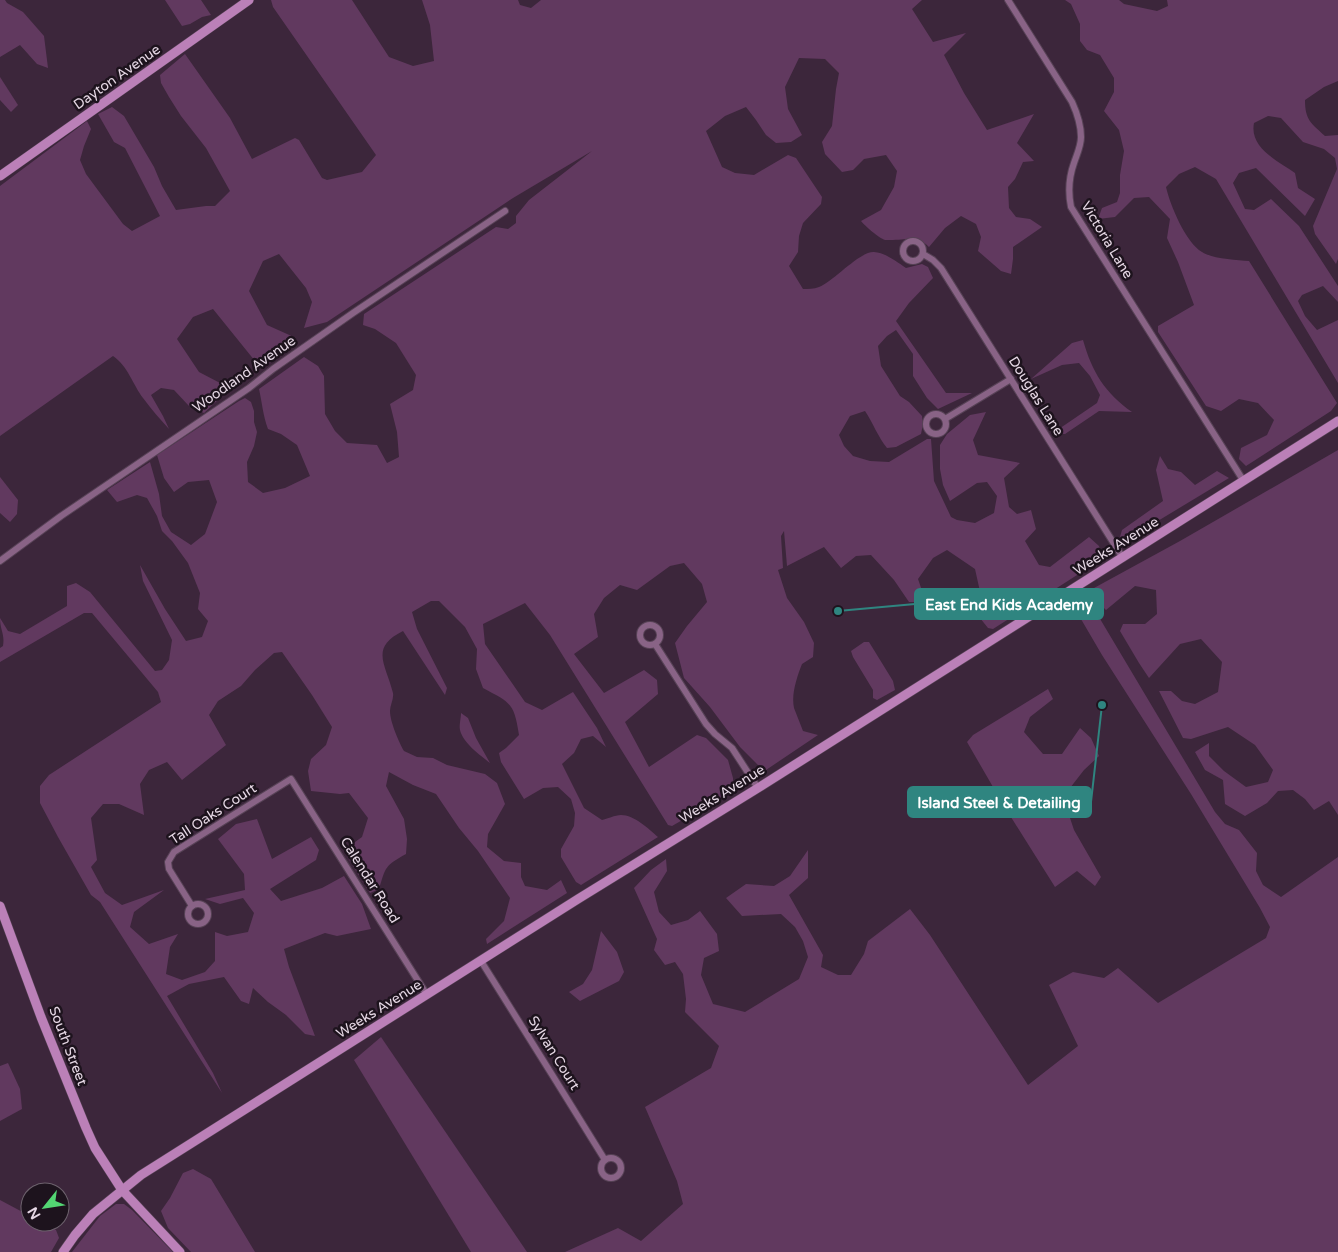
<svg xmlns="http://www.w3.org/2000/svg" width="1338" height="1252" font-family="'Varela Round',sans-serif">
<rect width="100%" height="100%" fill="#3c263b"/>
<g fill="#61395f">
<path d="M0,0H5L7,3L23,12L44,36L48,68L37,64L20,45L0,57Z"/>
<path d="M165,0H201L211,15L202,17L190,24L182,26Z"/>
<path d="M271,0H352L389,57L413,66L434,61L430,25L422,0H518L520,5L531,8L541,0H922L912,9L933,42L966,33L944,55L964,93L987,130L1034,114L1017,143L1034,161L1023,162L1015,179L1008,187L1009,208L1016,217L1030,219L1042,227L1013,247V259L1011,274L1001,271L978,251L981,237L976,224L961,216L945,228L929,247C915,234 910,240 893,240C892,240 886,240 885,240C879,238 865,226 861,221L881,210L894,187L897,171L886,155L864,159L853,170L842,172L825,154L822,142L832,126L836,89L839,73L825,59L799,58L785,87L788,109L802,135L791,142L776,143L766,135L756,120L746,107L725,116L706,131L722,167L735,173L754,175L788,155L796,158L822,197L821,204L803,223L799,236L798,252L789,266L803,289C808,289 814,289 819,287C834,281 860,251 874,252C886,253 897,262 906,268L922,264L928,267L933,278L909,303L896,321L946,393H972L938,409L927,398L913,376V354L896,330L887,336L878,346L881,366L900,396L909,402L922,416L923,424L921,434L896,447L887,448C878,437 873,423 865,411L850,416L839,435L844,446L853,456L870,461L889,462L927,439H931L934,481L951,517L957,520L975,523L994,513L997,496L987,482L977,483L950,501L943,485L940,469V445L947,434L970,415L986,412L973,440L978,455L1020,463L1004,478L1009,507L1017,514L1031,510L1036,529L1025,541L1039,565L1050,567L1089,537L1099,546L1102,559L993,629L988,628L976,613L981,596L975,569L947,550L933,558L918,579L926,602H909L894,580L871,555L856,556L841,568L824,547L787,566L784,531L781,536L783,568L778,570L787,598L804,622L814,643L813,657L802,664C797,677 791,694 794,708C797,716 800,723 803,731L818,735L766,770L758,765L740,747L710,707L684,678L675,643L687,626L707,602L702,584L684,563L670,566L637,590L620,585L604,598L594,614L598,637L574,654L604,693L644,670L657,680L658,694L625,722L649,767L697,735L706,738L728,760L733,778V791L672,826L668,825L550,635L525,603L483,624L485,644L525,702L542,710L573,692L597,728L606,747L593,736L581,739L574,753L562,764L584,808L602,820C607,819 615,815 621,815C634,815 649,829 658,837L581,885L576,882L561,857V849L574,826L575,813L571,799L558,787L543,788L524,799L501,762L499,753L506,748L519,735C514,703 511,703 483,688L476,669L477,649L465,627L439,601H431L412,612L417,629L447,688L445,695L403,631C369,648 386,664 393,693C394,699 390,705 390,711C390,722 399,742 404,751L417,757L433,758L447,765L485,774L497,783L505,804L488,834L487,847L504,861L521,863V877L525,886L547,890L561,880L567,893L487,944L486,939L504,921L510,898L478,851L459,828L436,794L413,785L389,772L386,786L404,819L407,839L406,854C385,866 386,866 379,889L370,893L345,853L348,847L362,837L368,818L349,793L340,794L311,791L308,771L311,759L326,745L332,727L312,695L282,652L274,653L255,670L241,686L218,701L209,715L226,745L182,780L167,762L149,770L140,784L144,815L119,804H103L91,818L97,860L91,867L105,893L122,905L164,890L134,912L130,927L149,944L178,934L170,947L166,974L182,980L205,972L215,961V932L227,936L248,932L254,913L243,898L220,904L205,899L245,890L244,874L218,839L236,824L257,819L272,859L311,837L319,850L316,860L270,889L281,901L322,888L344,876L362,904L371,929L337,936L325,933L284,949L289,967L315,1036L305,1034L286,1015L268,1002L253,988L249,1004L241,1001L224,977L189,984L167,996L213,1073L222,1093L100,902L91,895L58,837L40,803V786L49,775L161,702L158,692L92,613H84L0,662V648L3,646C5,634 0,630 0,618L8,631L20,634L67,606V586L76,583L90,592L155,671L162,670L169,660L172,640L143,581L140,565L165,609L186,641L202,637L208,621L198,609L200,593L188,563L172,541L162,531L157,516L147,498L137,495L117,502L107,490L150,462L159,494L162,516L171,532L191,545L205,534L217,502L209,480L188,482L174,492L164,478L157,455L239,401L245,398L251,402L254,411V422L257,432L254,446L247,462L248,482L263,493L285,488L310,476L297,445L281,434L268,429C263,416 262,402 259,389L304,357L318,366L324,376L325,414L335,431L347,443L377,445L387,463L399,457L397,432L390,404L413,390L416,375L396,343L375,329L363,325L364,314L496,227L508,229L516,223V216L529,200L592,151L513,198L327,322L304,328L312,302L306,288L279,254L263,261L249,291L267,325L296,338L267,366H259L213,309L193,317L177,339L199,372L222,384L220,398L204,413L189,406L174,390L161,388L151,395L163,416L169,429C160,419 151,409 143,398C133,385 128,366 113,356L0,436V186L87,121L91,129L84,146L80,160L86,174L123,224L132,231L160,216L125,148L114,142L98,114L112,107L124,116L154,167L162,186L176,210L206,206H215L230,191L206,148L181,116L169,97L161,83L160,75L185,54L230,118L252,159L295,138L299,140L322,178L327,180L362,172L376,155L273,7Z"/>
<path d="M1065,0H1119L1124,4L1157,11L1168,6L1167,0H1338V81L1324,87L1305,100C1305,120 1311,123 1325,136L1338,135V259L1336,264L1315,234L1313,226L1337,169L1335,158L1324,149L1303,142L1281,118L1268,116L1254,123C1249,148 1278,161 1295,173L1298,188L1315,199L1305,216L1256,168L1239,173L1233,183L1245,209L1254,210L1271,199L1299,226L1338,286V302L1323,286L1302,295L1298,301L1305,316L1317,330L1338,320V383L1216,179L1195,167L1179,174L1166,187C1170,205 1186,243 1202,252C1213,259 1236,260 1249,261L1337,403L1331,411L1246,466L1239,459L1241,448L1267,435L1274,420L1258,403L1239,399L1221,411L1206,406L1158,332V326L1194,305L1178,262L1167,238L1170,219L1149,197L1134,198L1115,217L1098,219L1102,208L1117,202L1120,193V175L1124,151L1119,130L1104,111L1114,92V78L1100,55L1087,50L1080,41V24L1071,4Z"/>
<path d="M0,77L18,105L11,112L0,100Z"/>
<path d="M1083,340C1092,372 1105,393 1132,412L1099,411L1065,434L1053,433L1097,403L1100,395L1090,376L1079,363L1062,365L1031,379L1072,343Z"/>
<path d="M1338,450V815L1329,801L1314,810L1305,799L1293,790L1278,791L1267,803L1245,816L1225,804L1223,780L1205,770L1195,752L1209,743V756L1224,771L1246,787L1268,782L1273,770L1255,745L1228,727L1191,739L1183,738L1159,691H1171L1182,701L1195,704L1218,692L1222,662L1201,639L1180,644L1149,678L1139,663L1120,631L1123,624H1145L1157,614L1156,590L1135,586L1106,610L1096,600L1094,588L1180,541Z"/>
<path d="M1160,456L1168,469L1181,472L1195,485L1217,471L1229,478L1123,542L1120,537L1122,530L1163,501L1156,470Z"/>
<path d="M0,477L18,500L17,514L10,522L0,513Z"/>
<path d="M1082,594L1087,597L1215,812L1225,824L1239,830L1257,853L1256,871L1263,885L1281,897L1338,857V1252H565L618,1228L641,1241L683,1204L677,1181L645,1107L711,1068L719,1046L685,1012L686,999L683,974L675,962L665,965L654,950L657,939L634,888L651,870L666,859L667,871L654,892L659,912L671,925L688,920L700,911L717,934L719,951L704,958L701,975L713,1004L745,1012L799,979L808,957L803,941L795,927L781,914L742,916L726,898L746,884L774,886L790,876L808,850V878L789,895L823,955L821,967L838,975H851L864,954L868,941L910,909L930,935L1028,1085L1078,1046L1049,985L1073,972L1104,978L1118,968L1158,1003L1266,938L1270,927L1260,908L1191,794L1102,655L1071,602L1074,597Z"/>
<path d="M864,642H869L893,681L895,690L877,700L873,698V690L853,657L851,651Z"/>
<path d="M1048,689L1053,699L1030,717L1024,732L1043,754H1062L1080,728L1091,738L1099,756L1084,770L1063,797L1074,830L1101,877L1095,886L1077,871L1055,887L1004,806L967,742L973,735Z"/>
<path d="M461,713L468,718L476,738L490,763C480,755 463,743 460,730C459,725 461,718 461,713Z"/>
<path d="M601,931L617,952L624,972L619,981L580,1001L569,992L583,984L592,970Z"/>
<path d="M381,1037L527,1252H471L354,1060Z"/>
<path d="M8,1063L20,1089L22,1109L0,1121V1066Z"/>
<path d="M193,1169L211,1179L255,1252H191L168,1228L161,1211L170,1198L183,1173Z"/>
<path d="M0,1200L30,1216V1222H41L56,1230L59,1238L51,1252H0Z"/>
<path d="M116,1204H124L132,1210L173,1252H72L100,1216Z"/>
</g>
<g fill="none" stroke-linecap="round" stroke-linejoin="round">
<g stroke="#574256" stroke-width="8">
<g id="street">
<path d="M1008,0L1072,102C1077,113 1081,124 1081,137C1081,146 1077,154 1074,163C1069,177 1068,192 1071,207L1243,480"/>
<circle cx="913" cy="251" r="10"/>
<path d="M923,254L933,260L941,268L1123,558"/>
<circle cx="936" cy="424" r="10"/>
<path d="M945,419L1011,379"/>
<path d="M0,561L61,516L249,388L273,369L353,313L505,211"/>
<circle cx="650" cy="635" r="10"/>
<path d="M655,644L706,724L715,734L732,748L758,788"/>
<circle cx="198" cy="914" r="10"/>
<path d="M192,906L169,869L168,862L174,852L291,779L427,995"/>
<path d="M481,961L556,1081L605,1160"/>
<circle cx="611" cy="1168" r="10"/>
</g>
</g>
<g stroke="#574256" stroke-width="10">
<g id="secondary">
<path d="M0,176L249,0"/>
<path d="M0,906L41,1017L86,1128L95,1148L122,1190L180,1252"/>
<path d="M63,1252L75,1235L93,1214L141,1175L578,899L758,788L1338,421"/>
</g>
</g>
<use href="#street" stroke="#896386" stroke-width="6"/>
<use href="#secondary" stroke="#bb80b8" stroke-width="9"/>
</g>
<g text-anchor="middle" dominant-baseline="central" stroke-width="5" stroke-linejoin="round" paint-order="stroke">
<g font-size="14" fill="#e6d8e5" stroke="#1d131d">
<text transform="translate(117 77) rotate(-35)">Dayton Avenue</text>
<text transform="translate(1107 240) rotate(59)">Victoria Lane</text>
<text transform="translate(244 374) rotate(-35)">Woodland Avenue</text>
<text transform="translate(1036 396) rotate(58)">Douglas Lane</text>
<text transform="translate(1116 546) rotate(-32)">Weeks Avenue</text>
<text transform="translate(722 794) rotate(-32)">Weeks Avenue</text>
<text transform="translate(213 814) rotate(-33)">Tall Oaks Court</text>
<text transform="translate(370 880) rotate(58)">Calendar Road</text>
<text transform="translate(379 1009) rotate(-32)">Weeks Avenue</text>
<text transform="translate(68 1046) rotate(69)">South Street</text>
<text transform="translate(554 1053) rotate(58)">Sylvan Court</text>
</g>
</g>
<path fill="none" stroke="#2f8580" stroke-width="2" d="M838 611L915 604M1102 705L1091 802"/>
<g fill="#2f8580" stroke="#1d131d" stroke-width="2">
<circle cx="838" cy="611" r="5"/>
<circle cx="1102" cy="705" r="5"/>
</g>
<g fill="#2f8580" stroke="#2f8580" stroke-width="2">
<rect x="915" y="589" width="188" height="30" rx="5"/>
<rect x="908" y="787" width="183" height="30" rx="5"/>
</g>
<g font-size="15" text-anchor="middle" font-weight="bold" fill="#fff">
<text x="1009" y="610">East End Kids Academy</text>
<text x="999" y="808">Island Steel &amp; Detailing</text>
</g>
<g transform="translate(45 1207) rotate(240)"><circle r="24" fill="#1d131d" stroke="#6d626d"/>
<path d="M0-4L9 19L0 12L-9 19Z" fill="#53d673"/>
<text y="-8" font-size="14" font-weight="bold" text-anchor="middle" fill="#e6d8e5">N</text>
</g>
</svg>
